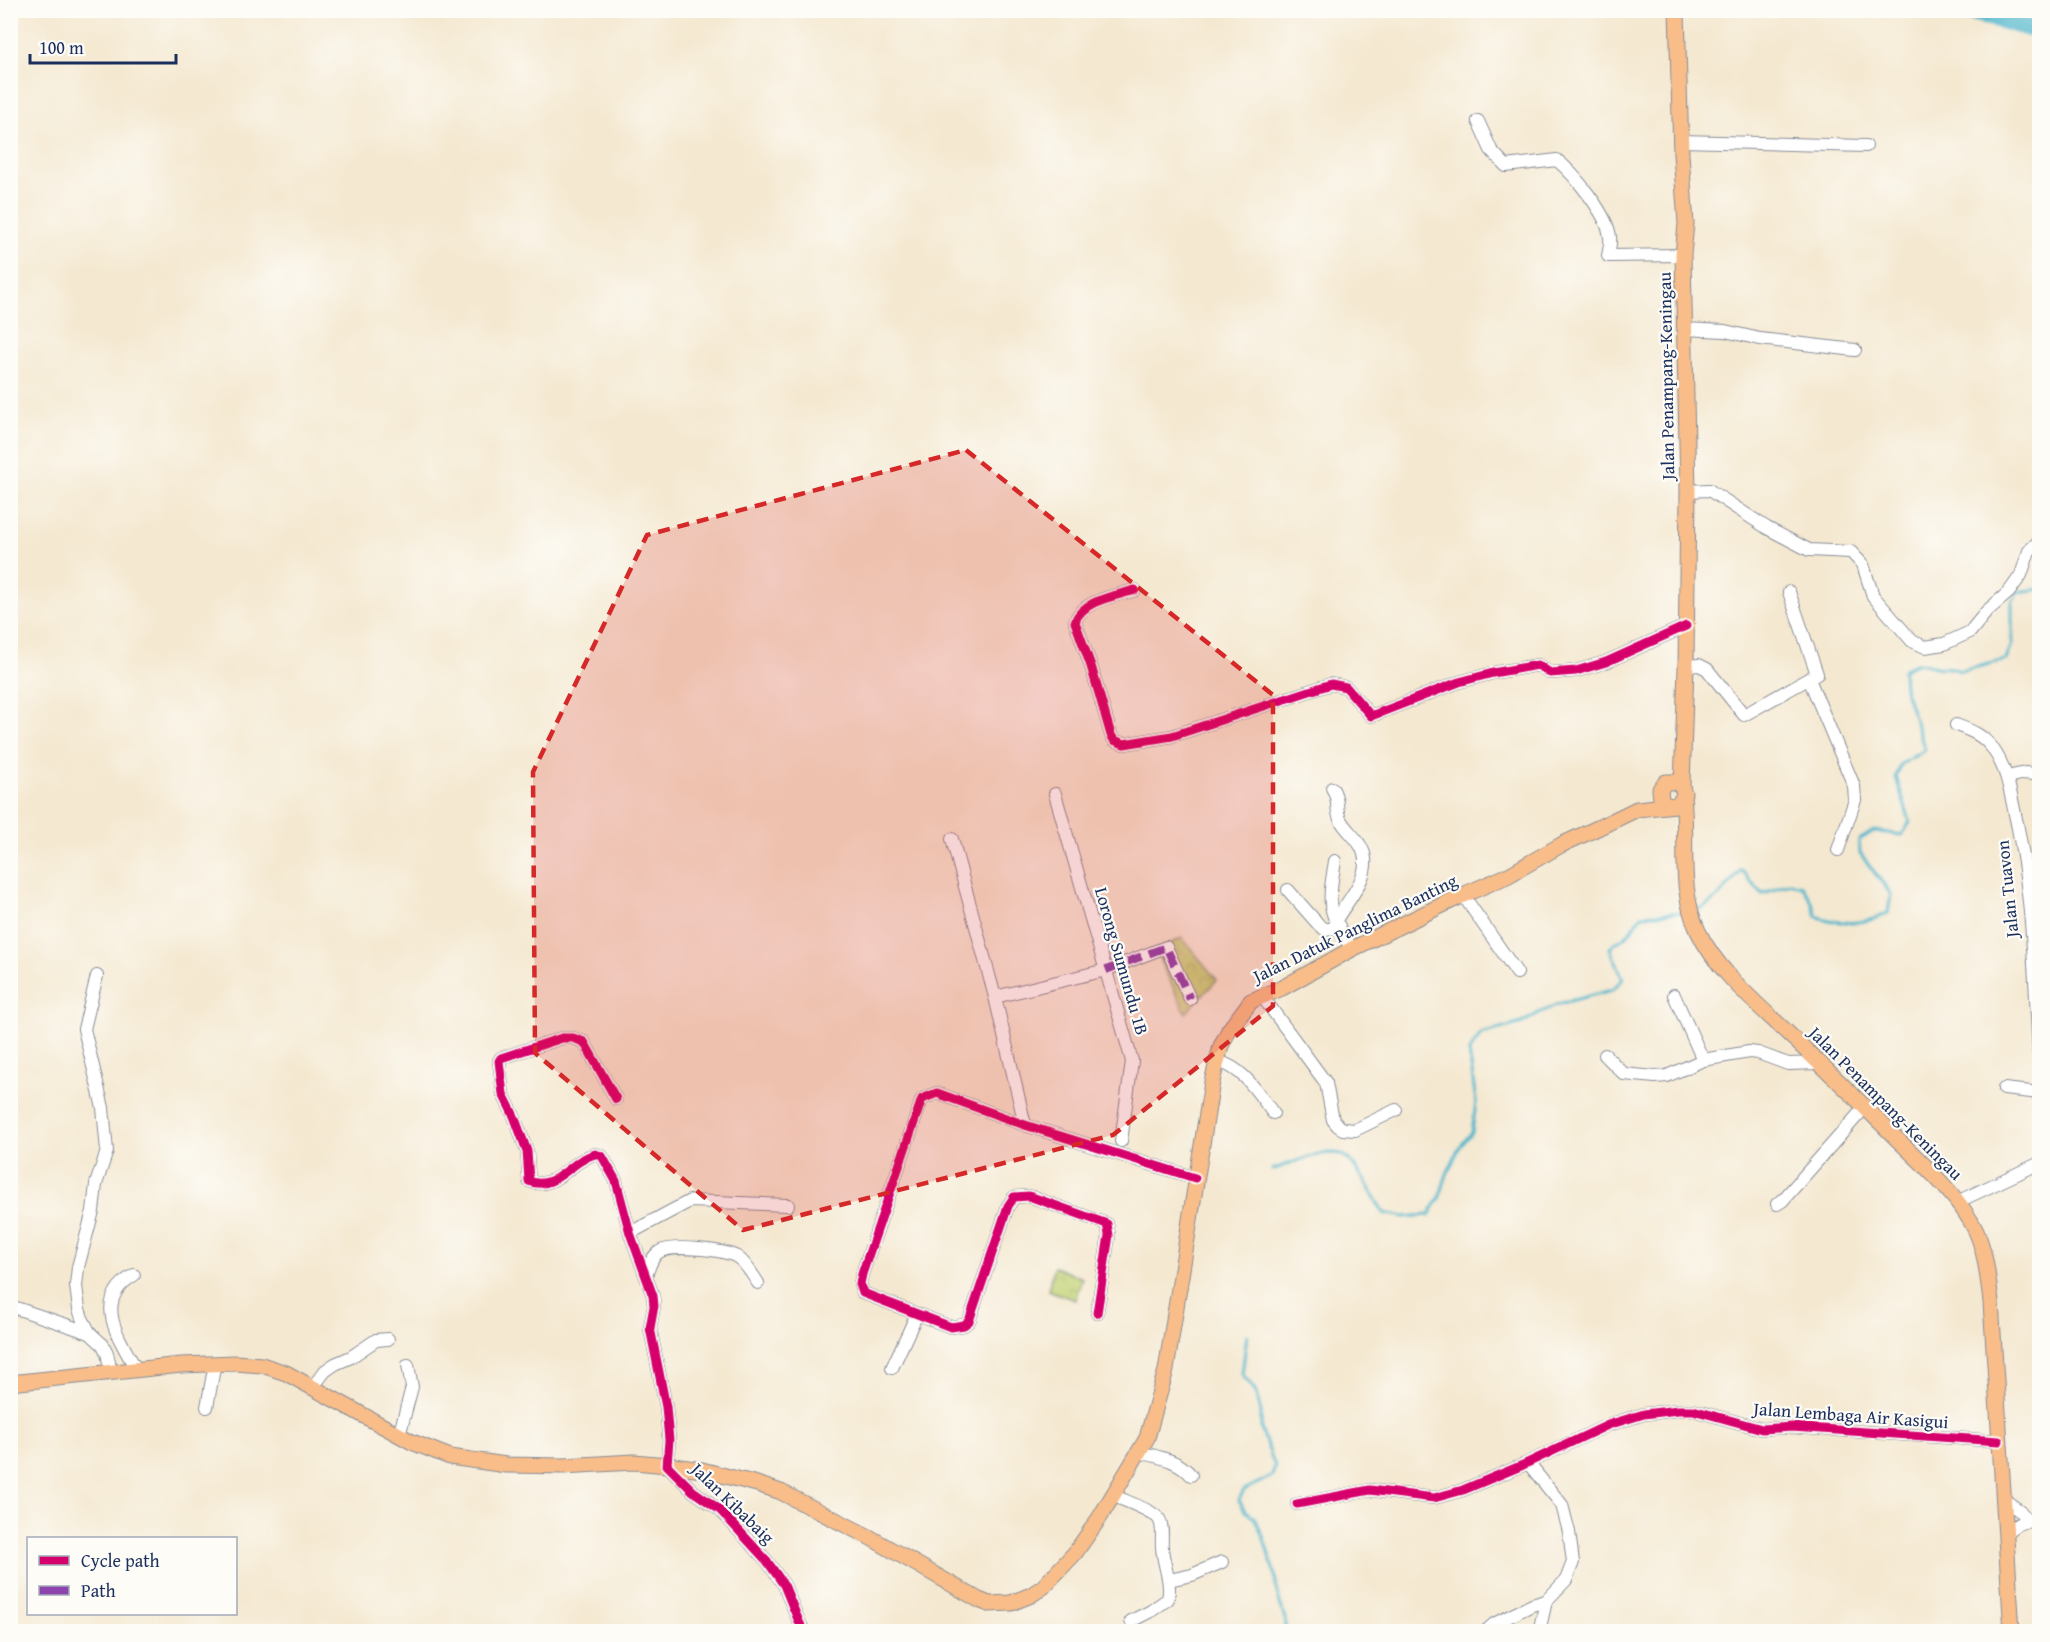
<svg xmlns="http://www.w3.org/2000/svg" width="2050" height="1642" font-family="'Gentium Book Plus',serif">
<defs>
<pattern id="park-crowns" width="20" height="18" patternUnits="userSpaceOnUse" patternTransform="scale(1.5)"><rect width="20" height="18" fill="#c1d275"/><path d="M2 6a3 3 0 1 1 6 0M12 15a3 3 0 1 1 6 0" fill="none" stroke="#a5b568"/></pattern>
</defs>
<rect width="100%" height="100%" fill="#fdfcf7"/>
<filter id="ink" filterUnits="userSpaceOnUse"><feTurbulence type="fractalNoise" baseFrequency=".0167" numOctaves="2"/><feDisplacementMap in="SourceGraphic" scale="12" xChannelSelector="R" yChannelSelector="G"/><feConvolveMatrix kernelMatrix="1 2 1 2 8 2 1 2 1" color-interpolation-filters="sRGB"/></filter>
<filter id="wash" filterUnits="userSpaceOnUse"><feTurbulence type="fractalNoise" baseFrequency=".008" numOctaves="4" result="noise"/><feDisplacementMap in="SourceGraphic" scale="24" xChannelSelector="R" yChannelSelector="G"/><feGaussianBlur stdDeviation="1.35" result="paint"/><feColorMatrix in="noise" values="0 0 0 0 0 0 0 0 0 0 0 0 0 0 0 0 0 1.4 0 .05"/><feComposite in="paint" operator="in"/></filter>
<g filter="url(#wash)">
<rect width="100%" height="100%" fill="#f4e8d0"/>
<g fill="url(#park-crowns)" stroke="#6e806a" stroke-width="1.5">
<path d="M1182,938L1217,980L1186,1013L1161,963L1157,950Z"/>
<path d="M1054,1267L1082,1278L1075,1300L1048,1290Z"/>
</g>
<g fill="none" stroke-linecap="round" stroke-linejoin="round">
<g stroke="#4eb5cc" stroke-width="3">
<path d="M1695,910C1715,906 1729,884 1741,870L1762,894L1790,883L1802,886L1812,902L1816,916C1839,925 1866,925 1888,913L1891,894L1860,853L1859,840L1874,831L1902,835L1910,822L1896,777L1901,764L1925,750L1904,688L1903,670C1918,660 1921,663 1936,667C1947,669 1949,665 1960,671L2006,660L2012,644V602L2018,592L2040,589"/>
<path d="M1272,1170C1289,1164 1329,1146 1344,1156C1359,1166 1373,1197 1384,1213L1404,1217L1429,1215L1439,1199L1447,1174L1459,1148L1472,1132L1476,1102L1469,1051L1481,1034L1522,1023L1539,1013L1558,1004L1612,990L1623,979L1610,948C1615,942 1620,941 1626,936C1632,931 1636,922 1642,915L1686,912"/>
<path d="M1247,1335L1242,1374L1255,1390L1261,1412V1429L1275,1466L1272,1476L1244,1490L1239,1500L1245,1511L1254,1517L1263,1536L1275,1575L1277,1593L1285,1619V1632"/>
</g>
<path stroke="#4eb5cc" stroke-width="18" d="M1966,10L2040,31"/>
</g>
</g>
<g filter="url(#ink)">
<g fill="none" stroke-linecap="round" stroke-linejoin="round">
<g stroke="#888c97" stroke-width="14">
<g id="minor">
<path d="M1478,121L1491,150L1506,166L1557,160C1574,174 1608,215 1610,237C1611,244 1609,250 1608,256L1683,255"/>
<path d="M1681,141L1866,146"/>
<path d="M1684,329L1725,331L1760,339L1855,350"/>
<path d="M1688,491L1709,490L1767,528L1809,550L1851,552L1863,565L1873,596L1912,641L1925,647L1944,644L1970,632L1987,611L2009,592L2021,575L2029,551L2040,540"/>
<path d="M1135,590C1116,596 1082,600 1075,622L1091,666L1111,735L1114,740L1124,744L1172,736L1331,684L1346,687L1371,716L1459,682L1493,673L1538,665L1550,673L1576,671L1606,662L1686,626"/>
<path d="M1686,666L1699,665L1707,669L1744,715L1817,674L1789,592"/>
<path d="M1809,679L1854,786L1855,800L1838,850"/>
<path d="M1956,725C1972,731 1983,735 1993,749C2007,769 2010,791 2015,814C2034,899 2035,989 2040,1075"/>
<path d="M2007,777L2025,773L2040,775"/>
<path d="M1332,788C1340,800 1335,808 1340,819C1345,829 1354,835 1360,845C1377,871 1348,899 1336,920"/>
<path d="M1055,794L1132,1061L1121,1141"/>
<path d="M952,839L995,997L1025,1125"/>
<path d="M1335,861C1333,875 1329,890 1331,905C1333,921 1344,936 1352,949"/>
<path d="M2028,889L2040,888"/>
<path d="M1288,890L1319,925L1326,930L1339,926"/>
<path d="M1463,895L1517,973"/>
<path d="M97,976L84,1029L103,1108L107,1151L96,1184L93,1211L78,1267L76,1286L79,1309L82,1318L90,1333L103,1345L107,1353L111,1372"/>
<path d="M1674,995L1703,1060"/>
<path d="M1262,996L1326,1083L1333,1120L1338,1126L1343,1129L1355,1130L1396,1110"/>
<path d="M995,997L1106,970L1166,947L1190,999"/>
<path d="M1605,1055L1624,1074L1655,1077L1667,1076L1703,1060L1749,1052L1758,1053L1788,1064L1819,1063"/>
<path d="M1217,1061C1244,1068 1257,1092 1273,1113"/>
<path d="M2004,1089L2040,1093"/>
<path d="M616,1099L584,1042L573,1038H562L501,1058L499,1061L503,1094L514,1116L527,1151L529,1181C555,1192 571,1160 595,1154L602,1156L616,1181L630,1233L653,1296L654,1306L650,1328L666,1407L669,1440L667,1465L693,1491L720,1510L767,1561L784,1585L800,1624L805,1632"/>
<path d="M1957,1202L2040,1163"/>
<path d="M1777,1204L1782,1201L1865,1107"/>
<path d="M630,1233L690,1201L788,1205"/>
<path d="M134,1275C91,1300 119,1338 136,1369"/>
<path d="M646,1276C649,1268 651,1257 659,1252C671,1244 725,1250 737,1257C746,1263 752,1274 758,1283"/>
<path d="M10,1306L90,1333"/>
<path d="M1097,1313L1109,1235L1107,1224L1029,1196L1014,1197L1008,1206L969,1321L964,1325L951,1327L863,1293L860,1284L862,1274L922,1099L937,1093L1025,1125L1195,1178"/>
<path d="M892,1368L917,1314"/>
<path d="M312,1388L325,1371L335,1364L351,1357L376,1340L388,1339"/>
<path d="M207,1407L215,1363"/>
<path d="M399,1436L412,1387L408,1365"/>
<path d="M1139,1452C1158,1457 1177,1459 1191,1475"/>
<path d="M1113,1495C1124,1501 1152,1510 1159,1519C1164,1527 1161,1539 1162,1547C1163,1565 1172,1581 1168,1599L1151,1611L1131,1621"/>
<path d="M2003,1499L2020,1511L2027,1520"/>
<path d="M1297,1504L1370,1490L1434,1498L1463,1490L1523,1465L1608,1425L1644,1414L1678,1410H1693L1762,1429L1792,1427L1999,1441"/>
<path d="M2006,1534C2017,1523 2024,1519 2040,1523"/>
<path d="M1169,1580L1192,1575L1222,1562"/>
<path d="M1485,1632L1494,1624L1532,1605L1546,1601L1566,1580L1573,1562L1569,1532L1562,1505L1528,1463"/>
<path d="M1539,1632L1546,1601"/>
</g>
</g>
<g stroke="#888c97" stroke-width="17">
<g id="major">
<path d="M1677,10L1681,154L1686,224L1683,255L1688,491L1686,666L1682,787"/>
<path d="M1683,796C1688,841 1678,889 1698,931C1715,967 1749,997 1778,1024C1818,1061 1857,1099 1896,1138C1923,1164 1960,1197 1976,1231C1986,1253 1988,1279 1991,1302L2012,1632"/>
<path d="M10,1383L181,1365L235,1363L262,1365L286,1373L412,1442L450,1457L506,1465L563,1466L634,1462L667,1465L702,1470L757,1484L781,1492L871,1538L979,1600L989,1604L1011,1603L1031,1595L1043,1587L1075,1553L1100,1517L1147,1438L1166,1370L1212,1082L1221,1046L1229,1030L1251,1001L1282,988L1352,949L1463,895L1507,876L1561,845L1604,825L1637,809L1676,805L1682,800L1684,793L1682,787L1676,782H1666L1660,789L1661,800L1666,805"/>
</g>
</g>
<use href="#minor" stroke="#fff" stroke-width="12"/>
<use href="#major" stroke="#f8bd89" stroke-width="15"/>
<path stroke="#8e44ad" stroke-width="8" stroke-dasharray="15 8" stroke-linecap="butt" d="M1106,970L1166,947L1190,999"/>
<g stroke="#fdfcf7" stroke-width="13">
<g id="cycleway">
<path d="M1135,590C1116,596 1082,600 1075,622L1091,666L1111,735L1114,740L1124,744L1172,736L1331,684L1346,687L1371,716L1459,682L1493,673L1538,665L1550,673L1576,671L1606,662L1686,626"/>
<path d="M616,1099L584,1042L573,1038H562L501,1058L499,1061L503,1094L514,1116L527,1151L529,1181C555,1192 571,1160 595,1154L602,1156L616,1181L630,1233L653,1296L654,1306L650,1328L666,1407L669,1440L667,1465L693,1491L720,1510L767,1561L784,1585L800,1624L805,1632"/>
<path d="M1097,1313L1109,1235L1107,1224L1029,1196L1014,1197L1008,1206L969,1321L964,1325L951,1327L863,1293L860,1284L862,1274L922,1099L937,1093L1025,1125L1195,1178"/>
<path d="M1297,1504L1370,1490L1434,1498L1463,1490L1523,1465L1608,1425L1644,1414L1678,1410H1693L1762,1429L1792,1427L1999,1441"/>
</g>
</g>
<use href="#cycleway" stroke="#d6006c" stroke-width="9"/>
</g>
</g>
<path fill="#d62828" fill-opacity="0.2" stroke="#d62828" stroke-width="4.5" stroke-dasharray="12 8" stroke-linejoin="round" d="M966,450L1273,695V1006L1113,1135L743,1230L535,1053L533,772L647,535Z"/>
<g text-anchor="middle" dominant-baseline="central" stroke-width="4.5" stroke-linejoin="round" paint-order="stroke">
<g font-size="18" fill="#1b2f5e" stroke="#fdfcf7">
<text transform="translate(1666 376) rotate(-91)">Jalan Penampang-Keningau</text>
<text transform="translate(2007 889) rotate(-96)">Jalan Tuavon</text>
<text transform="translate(1355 928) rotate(-26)">Jalan Datuk Panglima Banting</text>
<text transform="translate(1122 961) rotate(74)">Lorong Sumundu 1B</text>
<text transform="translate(1886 1103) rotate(45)">Jalan Penampang-Keningau</text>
<text transform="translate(1851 1415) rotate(4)">Jalan Lembaga Air Kasigui</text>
<text transform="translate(733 1503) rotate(44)">Jalan Kibabaig</text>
</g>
</g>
<rect width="2050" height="1642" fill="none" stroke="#fdfcf7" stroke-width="36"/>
<rect x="27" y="1537" width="210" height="78" fill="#fdfcf7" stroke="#a3aaba" stroke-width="1.5"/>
<rect x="39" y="1556" width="30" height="9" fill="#d6006c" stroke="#a3aaba" stroke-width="1.5"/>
<text x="81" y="1567" font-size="18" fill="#1b2f5e">Cycle path</text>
<rect x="39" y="1586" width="30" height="9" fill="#8e44ad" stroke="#a3aaba" stroke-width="1.5"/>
<text x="81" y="1597" font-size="18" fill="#1b2f5e">Path</text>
<path d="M30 54v9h146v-9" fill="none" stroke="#1b2f5e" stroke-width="3"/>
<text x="39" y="54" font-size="18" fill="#1b2f5e" stroke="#fdfcf7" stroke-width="4.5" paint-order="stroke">100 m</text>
</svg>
